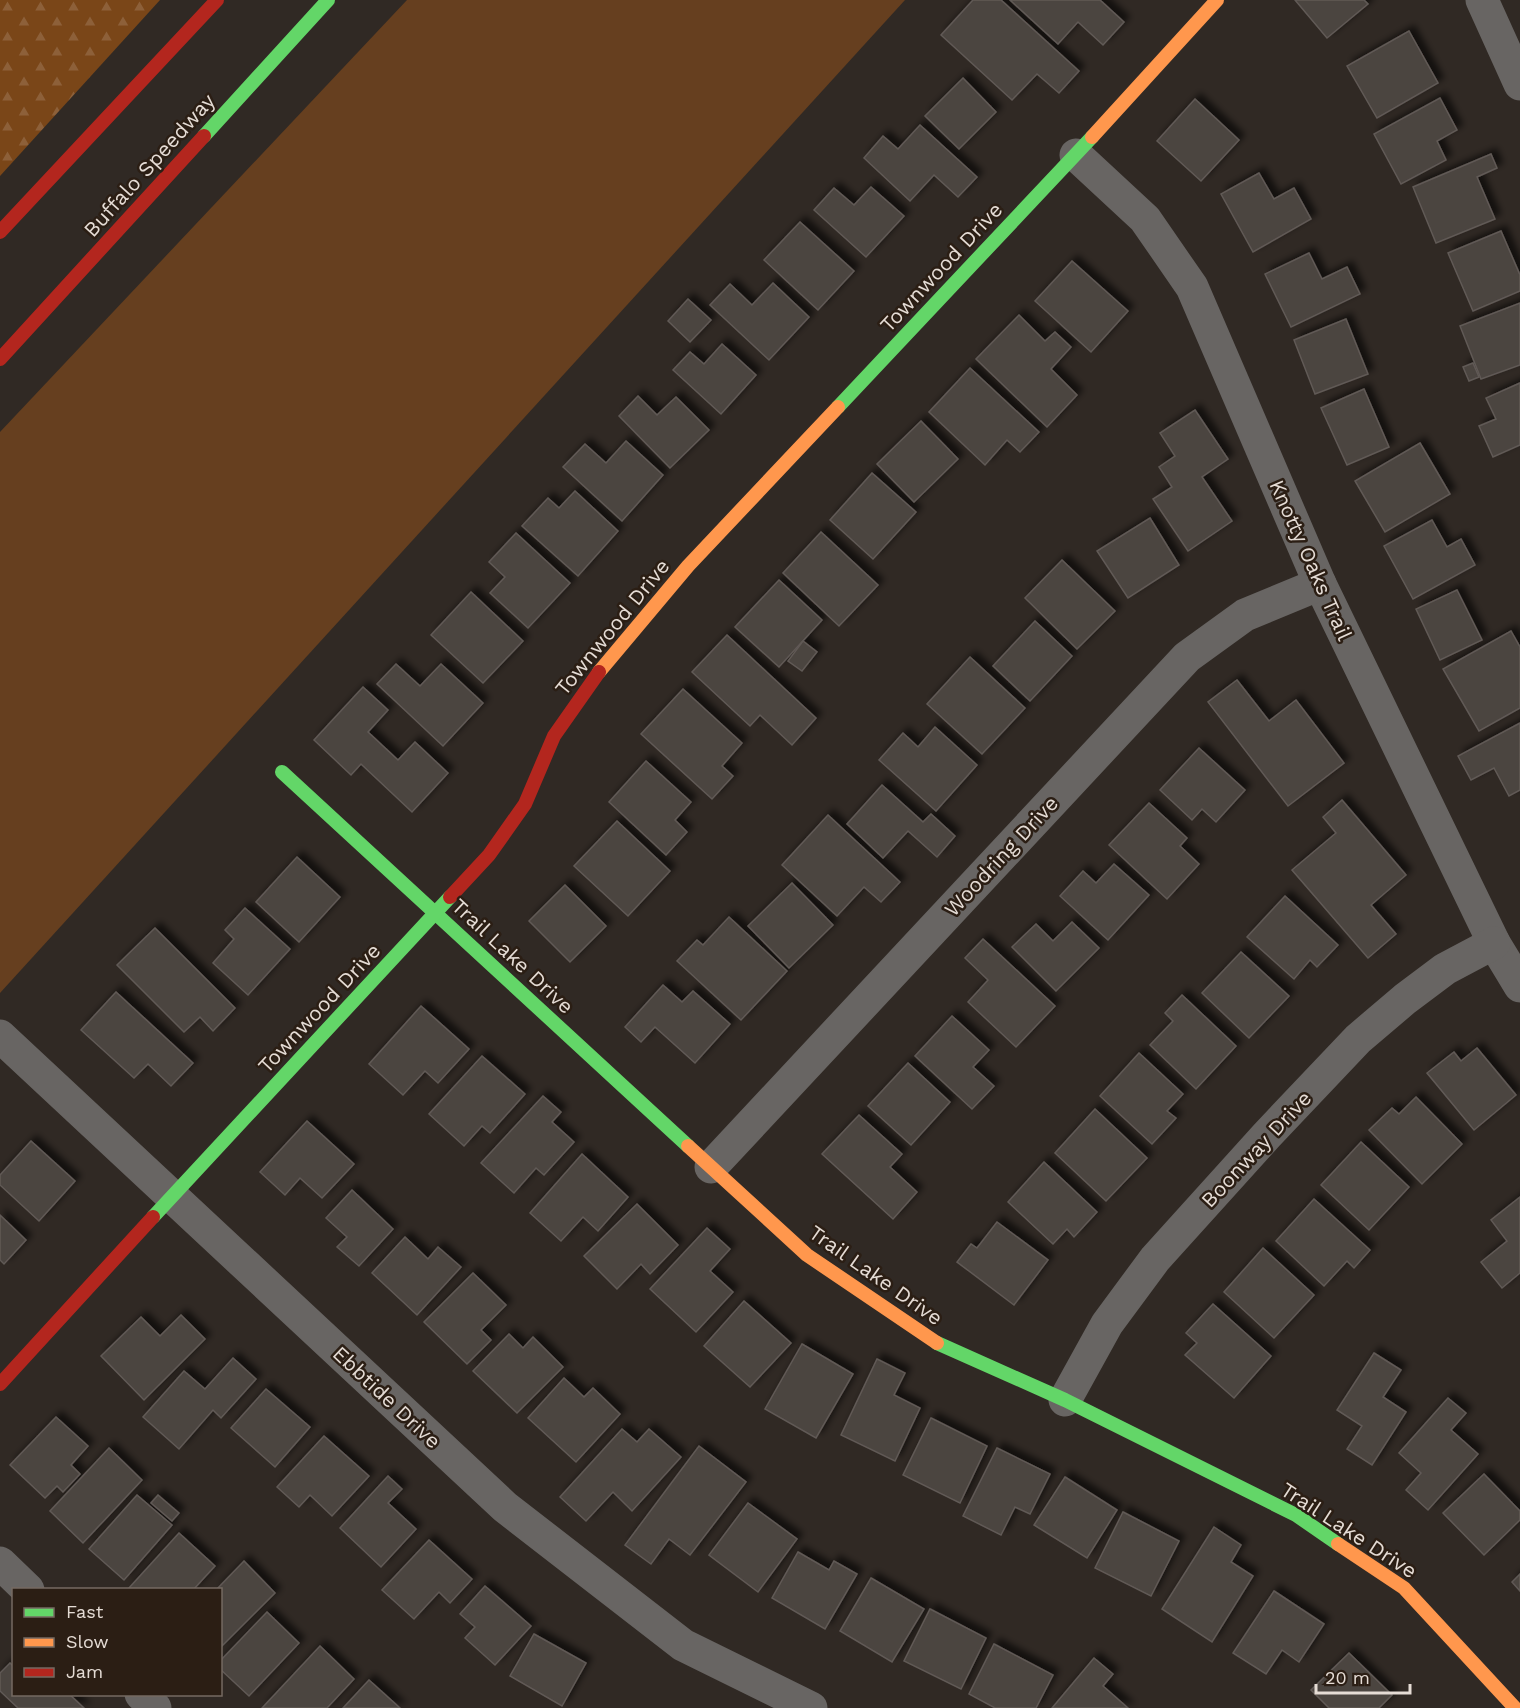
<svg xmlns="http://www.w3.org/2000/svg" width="1520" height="1708" font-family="'Work Sans',sans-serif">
<defs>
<pattern id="forest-firs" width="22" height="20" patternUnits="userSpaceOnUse" patternTransform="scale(1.5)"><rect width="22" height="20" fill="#7a4618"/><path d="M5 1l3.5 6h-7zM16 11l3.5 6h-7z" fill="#8d6039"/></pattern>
<filter id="shadow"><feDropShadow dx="5.5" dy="-5.5" stdDeviation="3" flood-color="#0009"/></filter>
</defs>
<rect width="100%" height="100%" fill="#302924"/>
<path fill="#663f1f" d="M407,0H905L0,993V432Z"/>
<path fill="url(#forest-firs)" d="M0,0H160L0,176Z"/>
<g fill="#4b4440" stroke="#615a56" stroke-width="1.5" filter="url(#shadow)">
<path d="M973,0H1001L1079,71L1059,93L1037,74L1012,100L941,35Z"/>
<path d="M1010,0H1100L1124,22L1103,45L1078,22L1058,44Z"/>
<path d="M1295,0H1364L1368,4L1327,38Z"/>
<path d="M1409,31L1438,83L1377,118L1347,66Z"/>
<path d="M963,78L996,112L959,149L925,116Z"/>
<path d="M1440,98L1457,130L1437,141L1446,160L1401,184L1374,134Z"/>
<path d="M1195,99L1239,140L1201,181L1157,141Z"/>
<path d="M920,125L977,177L958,197L934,175L910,201L864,158L883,136L898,149Z"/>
<path d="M1491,154L1497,168L1477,177L1495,219L1436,243L1413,187Z"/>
<path d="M1259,173L1274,199L1294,188L1311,219L1253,252L1221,194Z"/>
<path d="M871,187L904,216L866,257L814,210L834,188L854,205Z"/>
<path d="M800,222L854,271L818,310L764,260Z"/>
<path d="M1501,231L1520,275V291L1473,311L1448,253Z"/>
<path d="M1309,253L1322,279L1347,267L1360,294L1291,327L1265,274Z"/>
<path d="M1072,261L1128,311L1091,352L1035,301Z"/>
<path d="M773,283L809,317L769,360L710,305L730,284L752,305Z"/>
<path d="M688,299L711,320L690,342L668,321Z"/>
<path d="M1520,303V365L1481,379L1460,326Z"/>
<path d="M1019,315L1045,341L1055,332L1071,347L1051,369L1077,395L1047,427L976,359Z"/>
<path d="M1346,319L1368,374L1315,394L1294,340Z"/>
<path d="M722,344L756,375L721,414L673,370L690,352L704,364Z"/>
<path d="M1473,363L1479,377L1469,381L1463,367Z"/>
<path d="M970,368L1039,432L1020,452L1007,440L985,465L929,412Z"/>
<path d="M1520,383V445L1493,457L1479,426L1496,419L1486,398Z"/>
<path d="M1364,389L1389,447L1347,465L1321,408Z"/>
<path d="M638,396L657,415L676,397L709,430L670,468L619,416Z"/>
<path d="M1195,410L1228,459L1202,477L1232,521L1188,551L1153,499L1172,487L1159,467L1175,456L1160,433Z"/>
<path d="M921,421L958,459L914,502L877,464Z"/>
<path d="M626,441L663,475L622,521L563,467L585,444L606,463Z"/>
<path d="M1420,443L1450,494L1385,532L1355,481Z"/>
<path d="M872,473L916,512L873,559L830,520Z"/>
<path d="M575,491L618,531L578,576L522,526L548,498L559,508Z"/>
<path d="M1150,518L1179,565L1128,598L1097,551Z"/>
<path d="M1432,520L1447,547L1461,539L1475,565L1413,599L1384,546Z"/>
<path d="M821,532L878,585L839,626L783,573Z"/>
<path d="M516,533L570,583L528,628L490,593L505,577L489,562Z"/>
<path d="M1062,560L1115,611L1077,649L1025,598Z"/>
<path d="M779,580L822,620L779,667L735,627Z"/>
<path d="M1457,590L1482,640L1440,660L1416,609Z"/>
<path d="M471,592L523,641L483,683L431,635Z"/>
<path d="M1035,621L1072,656L1030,701L993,666Z"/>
<path d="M1511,631L1520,647V708L1479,731L1443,669Z"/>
<path d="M727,635L816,718L792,745L760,715L750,726L692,672Z"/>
<path d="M803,641L817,652L802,671L788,661Z"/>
<path d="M970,657L1025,708L982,754L927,704Z"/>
<path d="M396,664L420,686L441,664L483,703L443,746L377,684Z"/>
<path d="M1237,680L1269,721L1296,700L1344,763L1288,806L1208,702Z"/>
<path d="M363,687L388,710L368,732L398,760L415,742L448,773L412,812L361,764L351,775L314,740Z"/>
<path d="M683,689L742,743L722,766L733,776L712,799L641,734Z"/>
<path d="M1520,723V790L1509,796L1494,768L1471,780L1458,756Z"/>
<path d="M935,727L977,765L936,811L879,760L903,733L918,747Z"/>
<path d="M1199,748L1245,790L1216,822L1202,809L1192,820L1160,790Z"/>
<path d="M646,761L691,802L675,820L687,832L666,855L609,802Z"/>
<path d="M882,785L923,822L931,814L955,836L937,857L908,831L883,858L847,824Z"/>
<path d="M1342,800L1406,875L1371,905L1396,934L1368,958L1292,870L1336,833L1323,817Z"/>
<path d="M1149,803L1187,838L1180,846L1199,864L1167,899L1109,845Z"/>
<path d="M828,815L900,882L881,902L864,887L837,916L782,865Z"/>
<path d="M617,821L670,871L628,916L574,866Z"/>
<path d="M297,857L340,897L299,942L256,902Z"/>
<path d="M1114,864L1149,895L1108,940L1060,896L1083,871L1096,883Z"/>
<path d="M792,883L833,925L789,968L748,926Z"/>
<path d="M565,885L606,926L570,962L529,921Z"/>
<path d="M1285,896L1338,945L1317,967L1310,960L1294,979L1247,937Z"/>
<path d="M245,908L290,949L248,995L213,963L234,939L225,930Z"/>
<path d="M729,917L787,971L741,1020L677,961L697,940L703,945Z"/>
<path d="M1072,922L1099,948L1056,991L1012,947L1036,924L1053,941Z"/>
<path d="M155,928L235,1008L213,1031L200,1017L184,1032L117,965Z"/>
<path d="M983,939L1055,1006L1016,1047L968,1002L988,980L965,958Z"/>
<path d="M1241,952L1289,996L1249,1038L1202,993Z"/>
<path d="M663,985L682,1002L693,991L730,1024L695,1063L655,1027L641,1042L625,1027Z"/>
<path d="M116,992L193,1063L171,1086L148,1064L134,1078L81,1030Z"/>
<path d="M1182,995L1236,1046L1196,1089L1150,1045L1173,1021L1165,1013Z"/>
<path d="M421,1006L469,1049L438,1083L425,1071L403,1095L369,1064Z"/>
<path d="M952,1016L989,1050L973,1067L994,1086L972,1109L915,1056Z"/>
<path d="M1477,1048L1516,1095L1474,1130L1427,1073L1454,1052L1461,1061Z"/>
<path d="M1139,1053L1183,1094L1167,1111L1176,1118L1152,1144L1100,1096Z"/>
<path d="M482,1056L525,1094L490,1133L482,1126L464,1146L429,1114Z"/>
<path d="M908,1063L950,1102L911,1145L868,1106Z"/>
<path d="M543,1096L561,1112L552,1122L574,1142L544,1175L536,1168L514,1193L481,1163Z"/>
<path d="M1416,1097L1462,1144L1422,1184L1369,1130L1392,1108L1399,1114Z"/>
<path d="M1095,1109L1147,1158L1106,1201L1055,1153Z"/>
<path d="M859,1115L902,1154L890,1167L917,1192L893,1219L822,1154Z"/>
<path d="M307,1121L354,1164L322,1198L300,1178L285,1195L260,1172Z"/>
<path d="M31,1141L75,1181L39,1221L0,1185V1175Z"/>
<path d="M1361,1142L1409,1187L1369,1230L1321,1185Z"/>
<path d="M582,1154L628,1197L598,1231L583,1217L561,1241L530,1213Z"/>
<path d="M1044,1162L1097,1212L1074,1237L1067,1229L1053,1244L1008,1202Z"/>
<path d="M352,1190L393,1229L359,1266L337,1247L347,1237L326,1218Z"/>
<path d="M1520,1197V1273L1502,1288L1481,1262L1507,1241L1491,1220Z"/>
<path d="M1314,1199L1370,1250L1354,1268L1347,1261L1324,1286L1276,1241Z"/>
<path d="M637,1204L678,1245L650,1274L641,1264L617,1289L584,1256Z"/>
<path d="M0,1215L26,1240L4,1264L0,1260Z"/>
<path d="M997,1222L1048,1260L1014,1305L957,1262L971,1244L977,1248Z"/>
<path d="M707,1228L730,1249L710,1271L733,1292L696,1332L650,1289Z"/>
<path d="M405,1237L428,1259L438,1247L461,1267L417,1315L372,1273Z"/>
<path d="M1263,1248L1314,1295L1274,1338L1224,1292Z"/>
<path d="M473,1273L506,1305L481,1330L491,1340L467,1364L424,1322Z"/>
<path d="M744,1301L791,1343L750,1387L704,1346Z"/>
<path d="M1213,1304L1271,1356L1234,1398L1185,1355L1197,1343L1186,1333Z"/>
<path d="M181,1315L205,1339L144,1400L101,1356L141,1317L160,1336Z"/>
<path d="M509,1334L523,1348L533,1337L563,1367L517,1413L473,1371Z"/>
<path d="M802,1344L853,1374L816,1438L765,1409Z"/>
<path d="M1374,1353L1401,1370L1383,1397L1406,1412L1372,1465L1347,1449L1362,1426L1337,1410Z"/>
<path d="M233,1358L256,1379L221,1418L213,1410L179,1449L143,1417L184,1371L205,1389Z"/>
<path d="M877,1359L905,1373L894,1395L920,1408L895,1461L841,1435Z"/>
<path d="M564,1378L584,1397L593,1388L620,1414L576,1462L528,1418Z"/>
<path d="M266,1389L310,1427L275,1467L231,1428Z"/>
<path d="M1448,1398L1466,1413L1451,1430L1478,1454L1428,1510L1406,1490L1421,1473L1399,1453Z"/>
<path d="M56,1417L88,1446L71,1465L80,1474L63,1492L57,1486L45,1498L10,1465Z"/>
<path d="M931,1418L987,1446L960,1503L903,1475Z"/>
<path d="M622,1429L637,1442L649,1429L681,1457L632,1511L613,1492L586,1521L560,1497Z"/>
<path d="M324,1436L369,1476L332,1516L310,1495L299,1507L277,1487Z"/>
<path d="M699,1446L746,1482L690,1555L669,1539L651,1564L625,1545Z"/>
<path d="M109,1448L142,1480L83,1543L50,1511Z"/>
<path d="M997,1448L1050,1474L1030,1514L1015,1507L1001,1535L963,1516Z"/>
<path d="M1484,1474L1520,1511V1520L1484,1555L1443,1513Z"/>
<path d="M388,1476L402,1489L388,1503L416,1529L381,1567L340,1528Z"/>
<path d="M1065,1477L1117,1510L1087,1558L1034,1525Z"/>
<path d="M137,1495L172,1525L124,1580L89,1549Z"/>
<path d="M158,1495L179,1513L172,1521L151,1503Z"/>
<path d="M748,1503L797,1539L758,1592L709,1555Z"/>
<path d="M1123,1512L1179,1541L1151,1596L1095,1568Z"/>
<path d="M1214,1527L1241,1545L1231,1562L1253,1576L1212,1642L1162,1609Z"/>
<path d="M179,1533L215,1566L193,1590H131L129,1588Z"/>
<path d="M429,1540L472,1579L450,1603L439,1592L414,1619L382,1590Z"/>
<path d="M798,1552L829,1570L834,1561L857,1574L825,1629L772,1598Z"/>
<path d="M244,1561L275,1593L220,1648V1590H216Z"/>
<path d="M1520,1574V1591L1512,1582Z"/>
<path d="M871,1578L924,1609L892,1662L840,1631Z"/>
<path d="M485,1586L531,1626L495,1665L465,1638L475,1627L460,1614Z"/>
<path d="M1274,1591L1324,1624L1299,1662L1282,1650L1266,1674L1233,1653Z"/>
<path d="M930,1609L986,1638L961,1689L904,1661Z"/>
<path d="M267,1612L299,1643L249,1696L220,1669V1661Z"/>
<path d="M534,1634L586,1663L562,1706L510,1676Z"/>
<path d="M994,1644L1053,1675L1036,1708H995L969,1694Z"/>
<path d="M320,1646L354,1679L327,1708H262Z"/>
<path d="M1349,1653L1392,1695L1379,1708H1329L1311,1690Z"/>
<path d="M1094,1658L1113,1674L1103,1686L1128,1708H1052Z"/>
<path d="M10,1663L14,1667V1694H69L84,1708H18L0,1691V1673Z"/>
<path d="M369,1680L400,1708H343Z"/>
</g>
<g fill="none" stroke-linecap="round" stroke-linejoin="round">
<g stroke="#686563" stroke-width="33">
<path d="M1482,0L1520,84"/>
<path d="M1076,155L1145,219L1192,287L1320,584L1494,943L1520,986"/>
<path d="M0,1036L505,1507L683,1645L811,1708"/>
<path d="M711,1167L1187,657L1245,615L1320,584"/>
<path d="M1065,1400L1107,1324L1155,1259L1267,1135L1358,1039L1405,999L1445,969L1494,943"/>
<path d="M0,1563L28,1590"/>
<path d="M141,1694L155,1708"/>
</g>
<g stroke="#63d668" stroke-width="14">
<path d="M204,136L328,0"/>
<path d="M838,407L1092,137"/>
<path d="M282,772L688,1146"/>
<path d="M153,1217L450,897"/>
<path d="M937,1343L1065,1400L1296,1515L1338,1544"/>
</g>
<g stroke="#ff974d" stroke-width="14">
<path d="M1092,137L1217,0"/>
<path d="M599,672L688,566L838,407"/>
<path d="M688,1146L807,1255L937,1343"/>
<path d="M1338,1544L1404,1588L1515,1708"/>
</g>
<g stroke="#b3261e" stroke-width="14">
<path d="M0,232L217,0"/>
<path d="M0,359L204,136"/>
<path d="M450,897L489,855L525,804L554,736L599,672"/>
<path d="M0,1384L153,1217"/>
</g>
</g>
<g text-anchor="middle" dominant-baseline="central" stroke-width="5" stroke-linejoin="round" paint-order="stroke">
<g font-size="21" fill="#e5dcd5" stroke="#2b1e14">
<text transform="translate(149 165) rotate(-48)">Buffalo Speedway</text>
<text transform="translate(941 267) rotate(-47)">Townwood Drive</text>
<text transform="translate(1311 560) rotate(66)">Knotty Oaks Trail</text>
<text transform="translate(612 627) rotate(-51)">Townwood Drive</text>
<text transform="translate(1001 856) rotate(-47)">Woodring Drive</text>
<text transform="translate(513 956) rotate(43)">Trail Lake Drive</text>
<text transform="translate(319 1008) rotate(-47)">Townwood Drive</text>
<text transform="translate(1256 1149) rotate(-47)">Boonway Drive</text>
<text transform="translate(876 1275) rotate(35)">Trail Lake Drive</text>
<text transform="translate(387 1397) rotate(43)">Ebbtide Drive</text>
<text transform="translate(1349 1530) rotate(33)">Trail Lake Drive</text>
</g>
</g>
<rect x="12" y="1588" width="210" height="108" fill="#2b1e14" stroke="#756a61" stroke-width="1.5"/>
<rect x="24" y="1608" width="30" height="9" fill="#63d668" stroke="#756a61" stroke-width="1.5"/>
<text x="66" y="1618" font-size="18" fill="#e5dcd5">Fast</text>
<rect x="24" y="1638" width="30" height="9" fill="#ff974d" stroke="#756a61" stroke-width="1.5"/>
<text x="66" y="1648" font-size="18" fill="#e5dcd5">Slow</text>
<rect x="24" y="1668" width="30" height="9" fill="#b3261e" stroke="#756a61" stroke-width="1.5"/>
<text x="66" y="1678" font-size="18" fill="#e5dcd5">Jam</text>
<path d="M1316 1684v9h94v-9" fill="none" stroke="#e5dcd5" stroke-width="3"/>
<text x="1325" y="1684" font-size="18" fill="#e5dcd5" stroke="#2b1e14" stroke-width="4.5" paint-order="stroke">20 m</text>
</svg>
